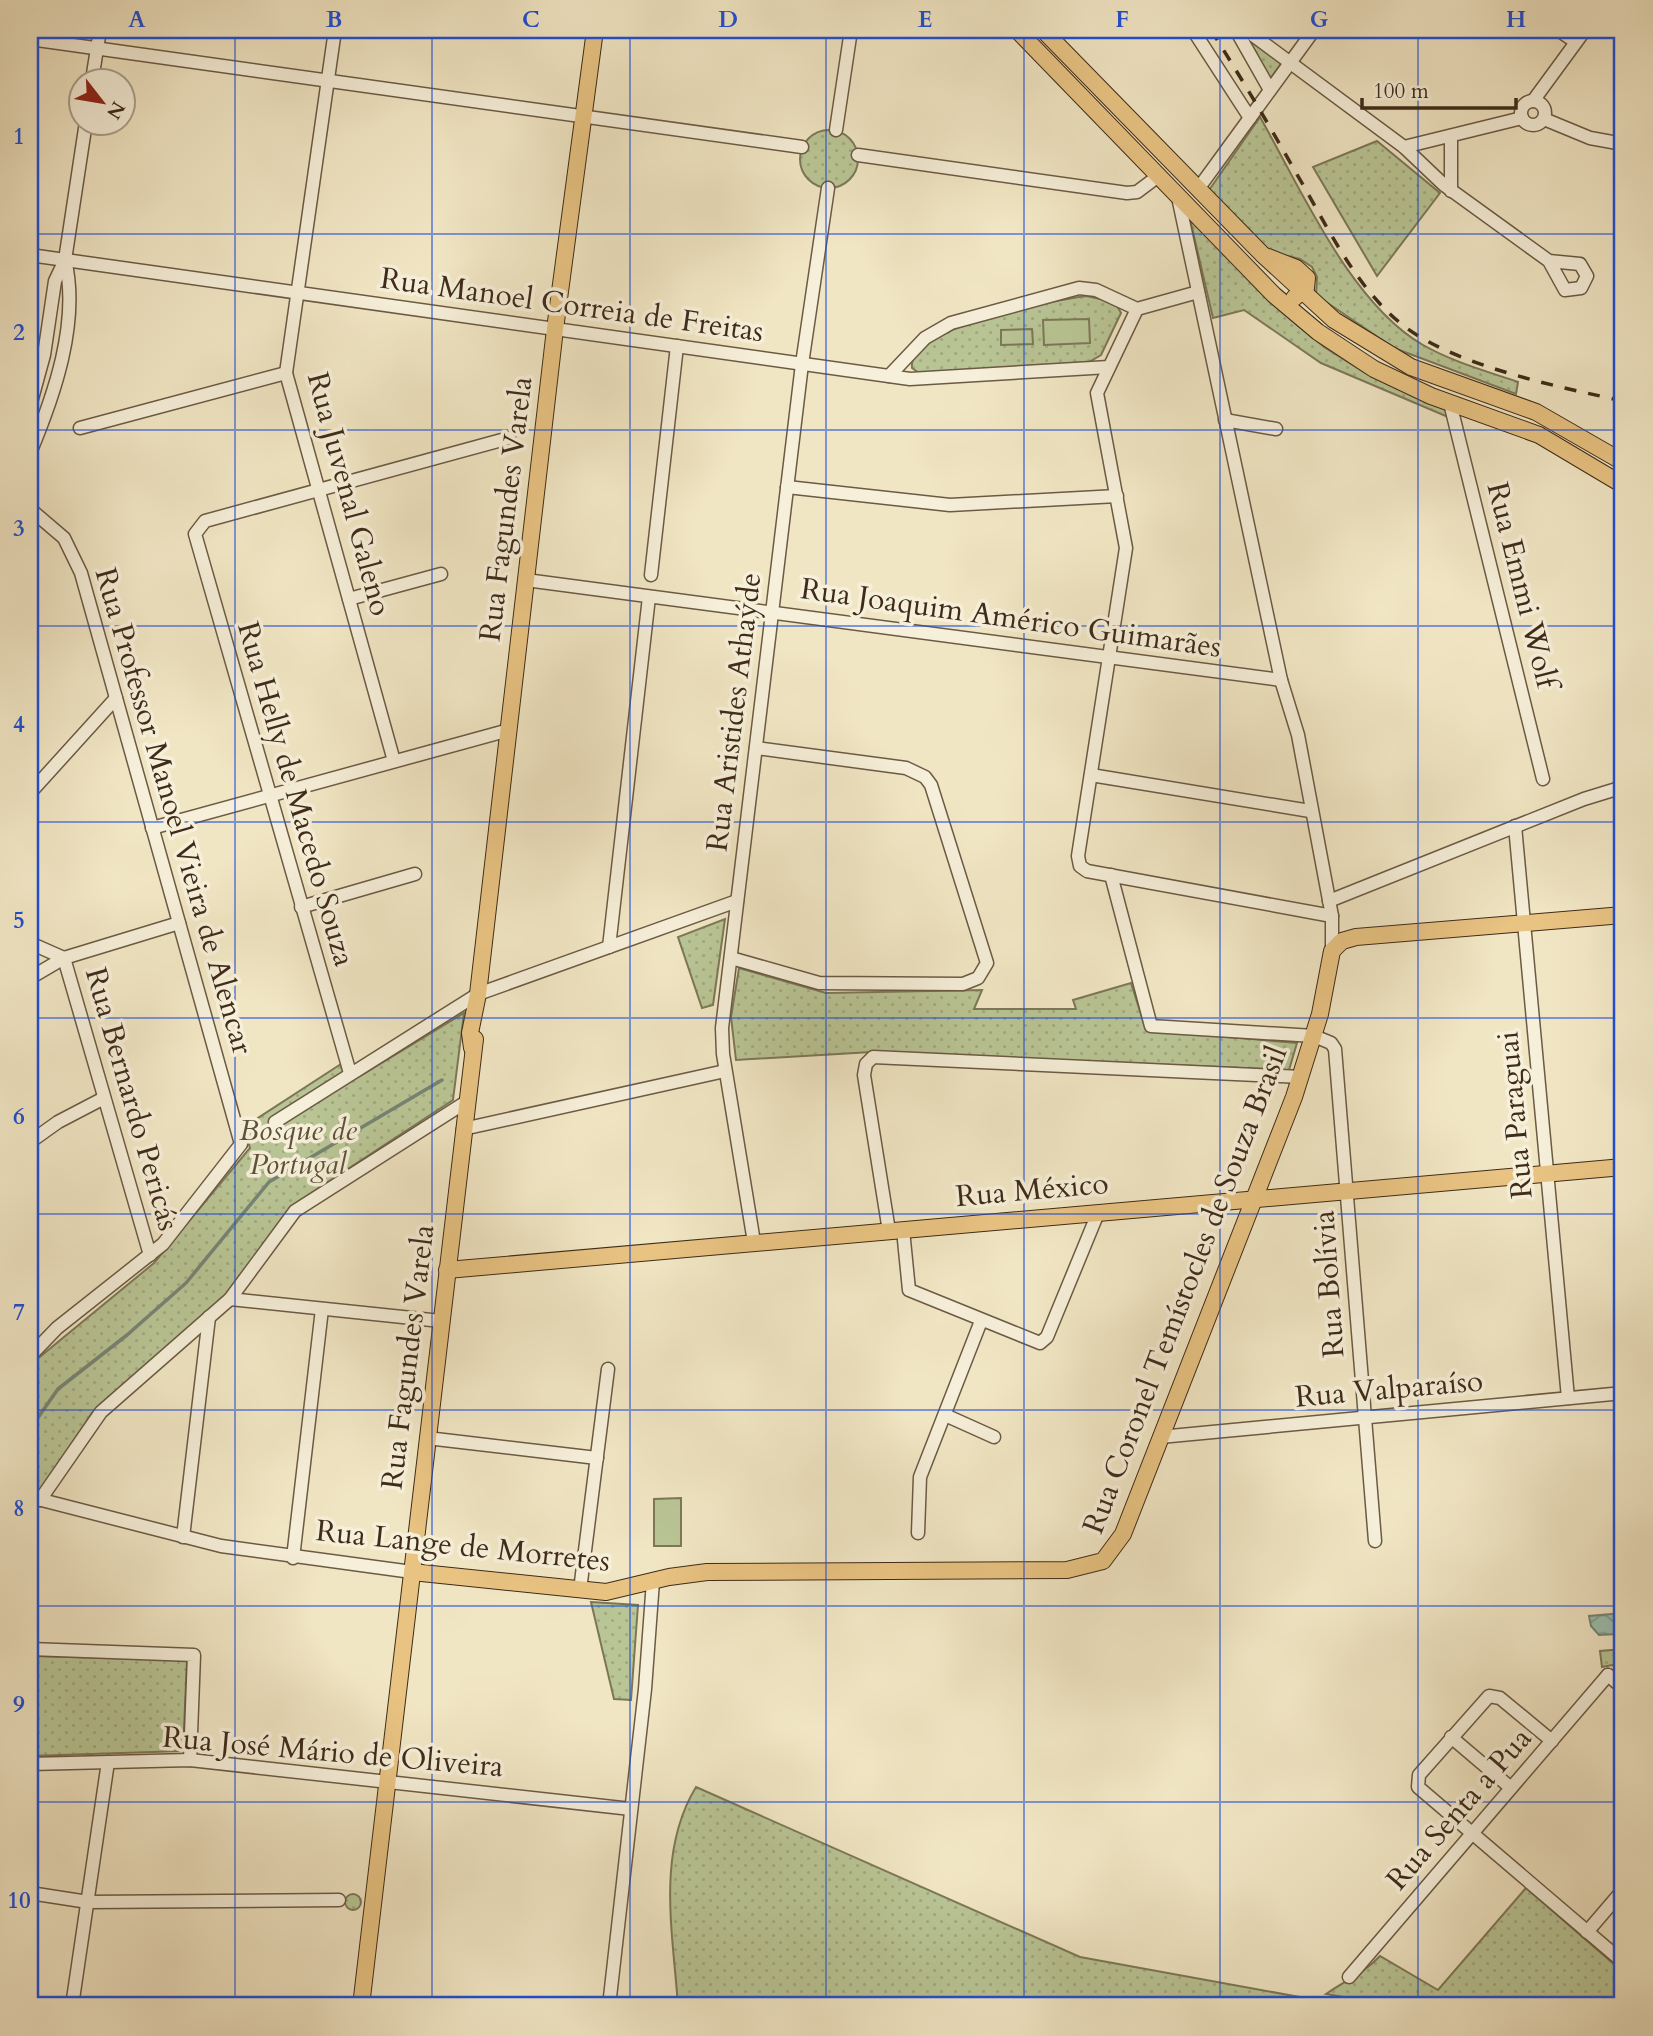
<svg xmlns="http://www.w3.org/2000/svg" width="1653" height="2036" font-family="Cardo,serif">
<defs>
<pattern id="green-dots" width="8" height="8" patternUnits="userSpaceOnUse" patternTransform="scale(1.75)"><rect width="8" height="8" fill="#b9c595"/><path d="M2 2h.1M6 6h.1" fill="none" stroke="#a0a980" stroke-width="1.8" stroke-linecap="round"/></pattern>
<pattern id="water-waves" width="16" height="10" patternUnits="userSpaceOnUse" patternTransform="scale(1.75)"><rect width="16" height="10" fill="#9bc0b0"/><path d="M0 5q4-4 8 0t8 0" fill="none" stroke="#809c8e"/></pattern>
</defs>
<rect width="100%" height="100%" fill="#f1e6c4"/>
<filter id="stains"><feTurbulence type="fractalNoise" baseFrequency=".00286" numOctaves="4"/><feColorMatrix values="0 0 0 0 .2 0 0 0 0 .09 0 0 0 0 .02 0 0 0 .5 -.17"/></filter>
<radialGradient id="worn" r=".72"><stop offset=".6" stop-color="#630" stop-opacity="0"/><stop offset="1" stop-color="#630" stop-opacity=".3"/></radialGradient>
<g fill="url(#green-dots)" stroke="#7c7857" stroke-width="2">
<path d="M1241,30L1283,61L1269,81Z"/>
<path d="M1260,117C1301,189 1351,304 1423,345C1453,362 1486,371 1518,382L1516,394L1394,348L1316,295L1317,277L1312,267L1300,259L1267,251L1207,193Z"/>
<circle cx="829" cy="159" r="29"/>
<path d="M1377,141L1440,193L1377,276L1313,167Z"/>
<path d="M1190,219L1281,311L1324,347L1364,372L1445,407L1448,417L1321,363L1244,310L1213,318Z"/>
<path d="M1086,296L1115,302L1121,313L1101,355L1089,362L919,373L912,368C907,327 1056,300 1086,296Z"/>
<path d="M725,919L713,1005L702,1008L678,937Z"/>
<path d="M739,968L826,993L982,990L974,1009H1076L1073,1000L1131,983L1146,1030L1297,1043L1289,1070L872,1052L736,1060L731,1017Z"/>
<path d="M464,1013L453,1100L293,1205L223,1299L92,1413L38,1495L30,1492V1365L154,1263L250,1148L244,1127L341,1064L344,1073L352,1078L360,1076Z"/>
<path d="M591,1602L638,1605L631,1700L614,1699Z"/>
<path d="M1623,1649V1672L1612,1665L1602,1667L1600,1651Z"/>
<path d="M32,1656L187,1660L183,1751L30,1756Z"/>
<path d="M696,1787L1080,1957L1349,2006H678C673,1932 656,1853 696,1787Z"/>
<path d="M1526,1888L1623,1972V2006H1395L1326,1994C1347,1979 1362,1975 1380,1956L1438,1990Z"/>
<circle cx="353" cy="1902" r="8"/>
</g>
<g fill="#b9c595" stroke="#7c7857" stroke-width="2">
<path d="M1089,319L1090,343L1044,345L1043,320Z"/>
<path d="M1032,329L1033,344L1001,345V330Z"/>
<path d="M681,1498V1546H654V1499Z"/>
</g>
<path fill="url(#water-waves)" stroke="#768474" stroke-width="2" d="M1623,1613V1639L1618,1634L1599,1635L1591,1626L1589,1616Z"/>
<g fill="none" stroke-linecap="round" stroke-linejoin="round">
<path stroke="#768474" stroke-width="3.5" d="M30,1429L58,1389L127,1335L186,1283L269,1182L442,1080"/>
<g stroke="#6b5a44" stroke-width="15">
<g id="minor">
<path d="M335,30L286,373L394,761"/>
<path d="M1193,30L1250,118"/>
<path d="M1236,30L1270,90"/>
<path d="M1246,30L1404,147L1444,185L1549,261L1565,290L1581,288L1587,276L1580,264L1549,261"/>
<path d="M1558,30L1576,42"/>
<path d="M30,39L802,147"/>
<path d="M92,80L100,30"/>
<path d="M1533,101L1585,30"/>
<circle cx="1533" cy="113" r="12"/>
<path d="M1544,119L1590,138L1623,144"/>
<path d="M836,130L851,30"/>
<path d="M1451,136V191"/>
<path d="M1404,147L1522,118"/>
<path d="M858,155L1127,193L1137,192L1157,177"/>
<path d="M1198,189L1314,30"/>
<path d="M1178,197L1281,680L1298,735L1332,916V951"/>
<path d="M30,255L910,379L1109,367"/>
<path d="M1137,309L1097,393L1126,548L1078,856L1080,866L1087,871L1332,916"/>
<path d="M889,376L925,338L951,323L1079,288L1096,290L1137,309L1198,292"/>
<path d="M1450,403L1543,779"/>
<path d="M30,406L44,355L55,281L65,260L86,122"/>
<path d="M1225,420L1276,429"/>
<path d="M80,428L286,373"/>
<path d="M30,453C54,396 80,322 65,260"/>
<path d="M787,487L950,505L1117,496"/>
<path d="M30,509L64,538L81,573L241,1144L163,1244L57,1328L30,1356"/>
<path d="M651,575L677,346"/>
<path d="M526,580L1281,680"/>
<path d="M349,599L441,574"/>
<path d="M1091,775L1310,811"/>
<path d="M30,793L116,698"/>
<path d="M1515,826L1568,1398"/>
<path d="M152,828L509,730"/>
<path d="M1111,875L1151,1026L1314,1036L1331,1043L1335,1049L1375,1541"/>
<path d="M1329,901L1584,799L1623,787"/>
<path d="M301,907L415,874"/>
<path d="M30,943L64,958L150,1255"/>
<path d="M609,947L649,597"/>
<path d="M731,958L819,983L963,984L978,978L987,963L931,785L925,777L906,768L756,748"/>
<path d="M30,978L64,958L179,923"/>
<path d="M350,1073L195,534L205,521L509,438"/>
<path d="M275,1122L478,994L737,901"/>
<path d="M463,1129L725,1071"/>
<path d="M30,1142L58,1122L104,1098"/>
<path d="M903,1230L909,1290L1040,1343L1047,1337L1098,1213"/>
<path d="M889,1231L864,1075L866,1064L873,1057L1301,1077"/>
<path d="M754,1242L723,1054L722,1028L802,364L828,188"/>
<path d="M230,1299L441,1321"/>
<path d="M945,1415L994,1437"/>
<path d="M1160,1437L1623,1393"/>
<path d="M427,1438L597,1458"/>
<path d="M30,1497L221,1546L412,1572"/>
<path d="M40,1500L101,1412L230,1299L295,1211L466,1102"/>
<path d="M918,1533L920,1477L981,1321"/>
<path d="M183,1537L209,1317"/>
<path d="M293,1558L322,1309"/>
<path d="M580,1590L608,1369"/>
<path d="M30,1649L194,1655L190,1760"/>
<path d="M1608,1675L1623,1688"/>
<path d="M1451,1737L1511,1788"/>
<path d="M1552,1741L1500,1698L1489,1696L1419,1775L1418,1787L1623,1962"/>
<path d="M30,1764L190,1760L631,1809"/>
<path d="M30,1893L88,1902L339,1900"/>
<path d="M1587,1932L1623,1890"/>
<path d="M1349,1977L1608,1675"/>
<path d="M72,2006L108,1762"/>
<path d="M609,2006L645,1689L653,1581"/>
</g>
</g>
<g stroke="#3e2b19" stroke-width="18">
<g id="major">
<path d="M1017,30L1274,295L1318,332L1374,369L1431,396L1539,435L1623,485"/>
<path d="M1043,30L1262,254L1334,320L1411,367L1536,412L1623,462"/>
<path d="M1268,257L1296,268L1307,278L1306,288L1294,298"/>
<path d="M472,1048L470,1033L478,994L555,329L595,30"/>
<path d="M447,1270L1623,1167"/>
<path d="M412,1572L606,1592L669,1577L707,1572L1067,1570L1103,1561L1123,1534L1294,1097L1320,1014L1332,951L1342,941L1356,937L1623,915"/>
<path d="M361,2006L475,1039"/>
</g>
</g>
<use href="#minor" stroke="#f6efd9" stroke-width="12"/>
<use href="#major" stroke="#e8c382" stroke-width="16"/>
<path stroke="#3e2b19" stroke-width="3.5" stroke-dasharray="12 12" stroke-linecap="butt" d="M1211,30C1240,76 1268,123 1295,171C1327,225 1356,291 1408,329C1461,367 1559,387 1623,401"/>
</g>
<path fill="none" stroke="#1d4ed8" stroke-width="2" stroke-opacity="0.55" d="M235,30V2006M432,30V2006M630,30V2006M826,30V2006M1024,30V2006M1220,30V2006M1418,30V2006M30,234H1623M30,430H1623M30,626H1623M30,822H1623M30,1018H1623M30,1214H1623M30,1410H1623M30,1606H1623M30,1802H1623"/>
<g text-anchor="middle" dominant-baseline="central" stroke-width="7" stroke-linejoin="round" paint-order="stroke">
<g font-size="30" fill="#3e2b19" stroke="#f6efd9">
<text transform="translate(572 305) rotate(8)">Rua Manoel Correia de Freitas</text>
<text transform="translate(349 494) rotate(75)">Rua Juvenal Galeno</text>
<text transform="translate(506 509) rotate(-83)">Rua Fagundes Varela</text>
<text transform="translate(1522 585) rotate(76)">Rua Emmi Wolf</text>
<text transform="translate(1011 618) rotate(8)">Rua Joaquim Américo Guimarães</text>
<text transform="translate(734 712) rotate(-83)">Rua Aristides Athaýde</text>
<text transform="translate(296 794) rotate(74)">Rua Helly de Macedo Souza</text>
<text transform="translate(174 811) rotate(74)">Rua Professor Manoel Vieira de Alencar</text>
<text transform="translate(132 1099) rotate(74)">Rua Bernardo Pericás</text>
<text transform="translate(1515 1115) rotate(-95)">Rua Paraguai</text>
<text transform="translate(1032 1190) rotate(-5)">Rua México</text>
<text transform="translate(1329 1284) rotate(-94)">Rua Bolívia</text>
<text transform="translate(1185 1290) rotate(-69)">Rua Coronel Temístocles de Souza Brasil</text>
<text transform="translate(408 1357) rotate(-83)">Rua Fagundes Varela</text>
<text transform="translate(1389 1389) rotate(-5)">Rua Valparaíso</text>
<text transform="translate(463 1546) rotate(6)">Rua Lange de Morretes</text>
<text transform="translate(333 1752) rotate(5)">Rua José Mário de Oliveira</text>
<text transform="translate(1459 1809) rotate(-49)">Rua Senta a Pua</text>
</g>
<g font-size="30" font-style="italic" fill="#5d5238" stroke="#f6efd9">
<text x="298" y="1130">Bosque de<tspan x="298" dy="34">Portugal</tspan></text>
</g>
</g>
<rect width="1653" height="2036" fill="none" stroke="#f1e6c4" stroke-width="77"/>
<g transform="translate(102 102) rotate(121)"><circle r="33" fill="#f6efd9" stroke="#aca18c" stroke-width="2"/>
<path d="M0-5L12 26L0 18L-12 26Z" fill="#8f2418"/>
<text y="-10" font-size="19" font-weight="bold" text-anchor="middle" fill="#3e2b19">N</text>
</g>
<path d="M1362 98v10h154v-10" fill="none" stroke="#3e2b19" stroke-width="3.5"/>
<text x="1373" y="98" font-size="21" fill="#3e2b19" stroke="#f6efd9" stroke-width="5" paint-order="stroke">100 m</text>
<rect x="38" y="38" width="1576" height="1959" fill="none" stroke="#1d4ed8" stroke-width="2.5"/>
<g font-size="23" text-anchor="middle" font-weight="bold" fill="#1d4ed8">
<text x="137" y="27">A</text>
<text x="334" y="27">B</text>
<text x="531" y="27">C</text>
<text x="728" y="27">D</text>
<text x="925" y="27">E</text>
<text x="1122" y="27">F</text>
<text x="1319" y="27">G</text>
<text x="1516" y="27">H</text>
<text x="19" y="144">1</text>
<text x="19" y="340">2</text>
<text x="19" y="536">3</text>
<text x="19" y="732">4</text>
<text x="19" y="928">5</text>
<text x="19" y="1124">6</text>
<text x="19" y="1320">7</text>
<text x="19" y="1516">8</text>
<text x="19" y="1712">9</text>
<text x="19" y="1908">10</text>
</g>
<rect width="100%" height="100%" filter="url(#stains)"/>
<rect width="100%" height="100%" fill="url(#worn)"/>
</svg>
